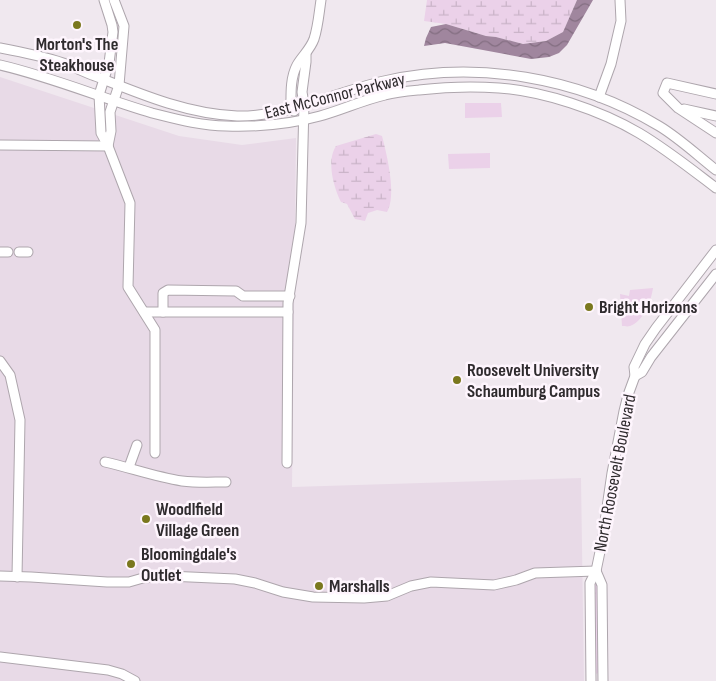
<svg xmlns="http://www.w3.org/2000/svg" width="716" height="681" font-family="'Sofia Sans Condensed',sans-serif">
<defs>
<pattern id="grass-tufts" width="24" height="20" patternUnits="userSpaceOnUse" patternTransform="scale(1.25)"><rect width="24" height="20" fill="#ebd1e9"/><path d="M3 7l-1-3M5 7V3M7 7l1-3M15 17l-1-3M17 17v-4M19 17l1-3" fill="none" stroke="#cab4c8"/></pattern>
<pattern id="wetland-marsh" width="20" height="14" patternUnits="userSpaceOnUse" patternTransform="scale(1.25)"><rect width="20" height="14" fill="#ebd1e9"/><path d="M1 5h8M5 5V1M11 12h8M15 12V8" fill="none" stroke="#cab4c8"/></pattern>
<pattern id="water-waves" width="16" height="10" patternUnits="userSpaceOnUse" patternTransform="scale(1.25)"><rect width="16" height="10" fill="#a0869e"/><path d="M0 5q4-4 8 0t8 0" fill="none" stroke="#836e81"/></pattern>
</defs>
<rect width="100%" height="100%" fill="#f0e8ef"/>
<path fill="#e8dae7" d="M0,77L179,136L242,145L296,138L292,487L581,478L584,681H0Z"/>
<path fill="url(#grass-tufts)" d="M595,580L598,584L599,673L595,674L593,592Z"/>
<g fill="url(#wetland-marsh)">
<path d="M427,0H577L563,32L546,41L523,44L496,37L486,36L446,24L424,21Z"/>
<path d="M376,134L382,136C387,155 397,196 387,212L377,210L368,213L365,221L355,219L347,204L341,202C334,188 326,161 336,146Z"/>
</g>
<g fill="#ebd1e9">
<path d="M465,103H501L502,117L465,118Z"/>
<path d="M490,153V168L449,169L448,154Z"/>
<path d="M653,288C651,301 644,321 630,326C627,327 625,326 622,326L620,294L629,296L630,290Z"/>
</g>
<path fill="url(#water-waves)" d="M577,0H593L567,45L559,53L549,57L531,59L445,43L424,46L426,38L431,27L446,24L486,36L496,37L523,44L546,41L563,32Z"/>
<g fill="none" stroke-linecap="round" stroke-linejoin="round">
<g stroke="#aea6ad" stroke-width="11">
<g id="minor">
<path d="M104,0L112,25L113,32L109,63L99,95L101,133L108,146L130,203L128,287L155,330V453"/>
<path d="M0,48C21,52 42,56 63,63C74,67 84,72 95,76C140,94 187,114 237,116C288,117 335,92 384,81C476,60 578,77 659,126C679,138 697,155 716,170"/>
<path d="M0,65C52,77 101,98 152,113C176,119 201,126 226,126C257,127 291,124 320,116C342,110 363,100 385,95C396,92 408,91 419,90C445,87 472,86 499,88C543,91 600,110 639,133C666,149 691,169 716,188"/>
<path d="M716,94L667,83L663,93L678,108L716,133"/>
<path d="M599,97L611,64L621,21L620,0"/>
<path d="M684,109L716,116"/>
<path d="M294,111L291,108C291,95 290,78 297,65C302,56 310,50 314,39C318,27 319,13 321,0"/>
<path d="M0,145L108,146"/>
<path d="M108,146L111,131L110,112L119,85L124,26L114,0"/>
<path d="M0,252H8"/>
<path d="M19,252H28"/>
<path d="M144,312H288"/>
<path d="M163,312V293L168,290L236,291L243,296H290"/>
<path d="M0,361L10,375L20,420L17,577"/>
<path d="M635,376L642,372L651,357L716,274"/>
<path d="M105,462C131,468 156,477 182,481C197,483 212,482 226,482"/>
<path d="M287,463L288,303L301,223L304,104L302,92L306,62V54"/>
<path d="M129,467L137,445"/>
<path d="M596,571L602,585L603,681"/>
<path d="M0,576L31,577L107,582H129L143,578L168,576L235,579L255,583L283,592L313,597L364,598L387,596L411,586L431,582L494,585L516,580L535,573L596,571"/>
<path d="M0,657L108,670L122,674L135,681"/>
<path d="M591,681L590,583L596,571L602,542L612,473L624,411L628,395L635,376L634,367L645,344L656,328L716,250"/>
</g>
</g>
<use href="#minor" stroke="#fff" stroke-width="9"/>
</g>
<g fill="#7a781e" stroke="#fef5fd" stroke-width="2">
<circle cx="77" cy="25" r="5"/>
<circle cx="589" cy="307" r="5"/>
<circle cx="457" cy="380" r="5"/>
<circle cx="146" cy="519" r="5"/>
<circle cx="131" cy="564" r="5"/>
<circle cx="319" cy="586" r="5"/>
</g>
<g text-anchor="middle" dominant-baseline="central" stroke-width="5" stroke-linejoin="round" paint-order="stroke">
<g font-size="18" font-weight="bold" fill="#2f2b2e" stroke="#fef5fd" text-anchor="start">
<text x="77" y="44" text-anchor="middle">Morton's The<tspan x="77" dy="21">Steakhouse</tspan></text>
<text x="599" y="307">Bright Horizons</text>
<text x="467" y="370">Roosevelt University<tspan x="467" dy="21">Schaumburg Campus</tspan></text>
<text x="156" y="509">Woodlfield<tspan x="156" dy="21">Village Green</tspan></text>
<text x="141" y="554">Bloomingdale's<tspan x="141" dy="21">Outlet</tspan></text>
<text x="329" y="586">Marshalls</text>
</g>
<g font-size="18" fill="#2f2b2e" stroke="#fef5fd">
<text transform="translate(335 96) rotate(-14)">East McConnor Parkway</text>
<text transform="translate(615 473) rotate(-79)">North Roosevelt Boulevard</text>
</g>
</g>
</svg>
